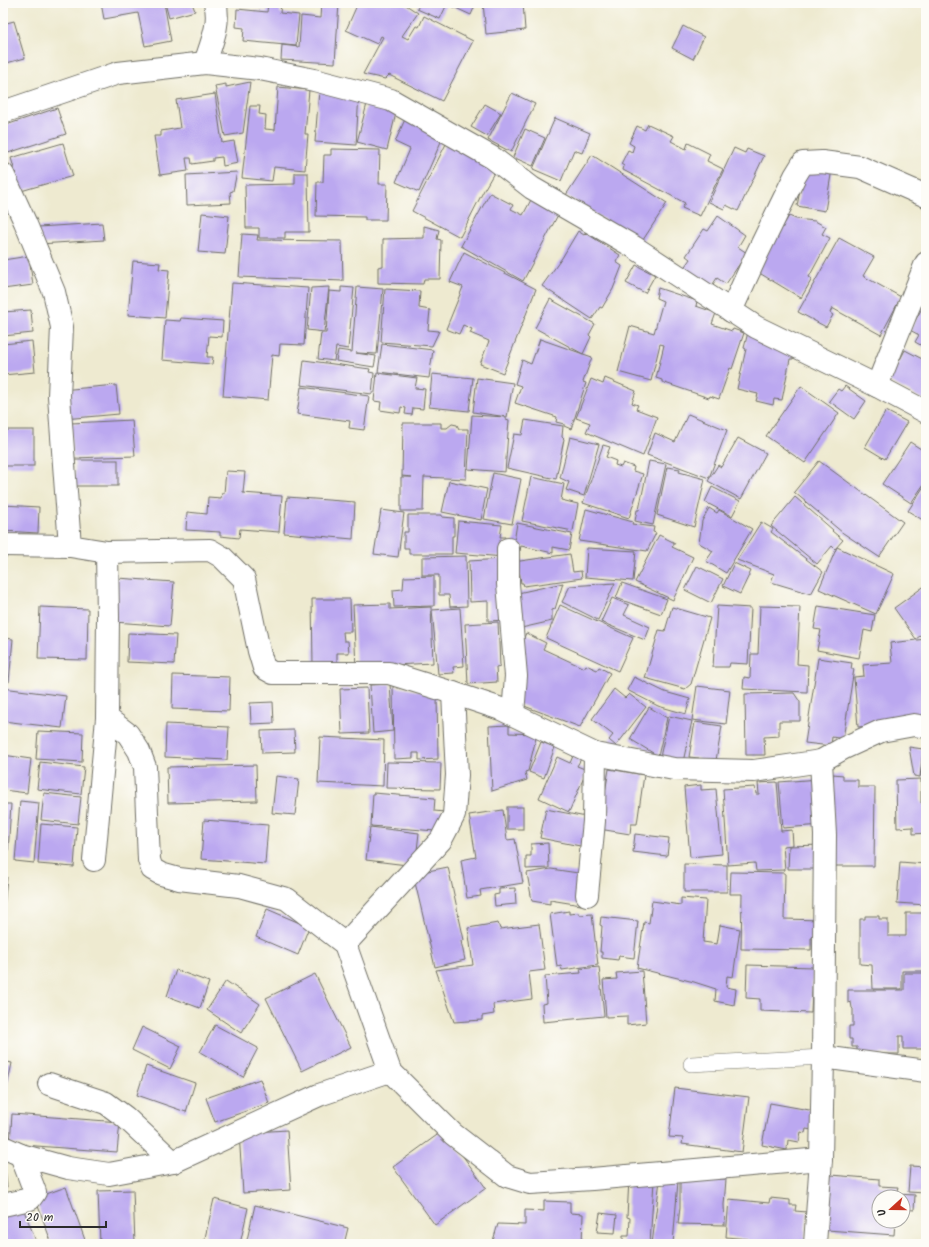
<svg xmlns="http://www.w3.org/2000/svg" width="929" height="1247" font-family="Kalam,sans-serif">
<rect width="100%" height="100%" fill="#fdfcf7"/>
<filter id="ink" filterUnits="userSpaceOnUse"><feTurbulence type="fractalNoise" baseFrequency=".025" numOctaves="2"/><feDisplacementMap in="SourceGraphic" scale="8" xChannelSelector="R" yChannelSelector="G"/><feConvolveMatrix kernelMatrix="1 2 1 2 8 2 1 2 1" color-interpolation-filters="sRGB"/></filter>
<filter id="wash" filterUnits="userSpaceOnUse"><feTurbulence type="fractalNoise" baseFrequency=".012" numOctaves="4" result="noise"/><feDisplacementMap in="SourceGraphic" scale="16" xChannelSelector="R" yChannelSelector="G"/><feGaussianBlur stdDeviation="0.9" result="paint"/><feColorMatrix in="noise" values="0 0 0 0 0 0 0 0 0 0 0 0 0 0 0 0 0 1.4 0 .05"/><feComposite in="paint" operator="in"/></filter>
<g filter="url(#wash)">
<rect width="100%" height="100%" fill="#eeead0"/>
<g id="blocks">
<g fill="#bba8f0">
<path d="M101,3H164L171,41L145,46L138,13L104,19Z"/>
<path d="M165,3H192L195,11L169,18Z"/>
<path d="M268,3H281L280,13L299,15L296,46L243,41L244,28L236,27L237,9L267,12Z"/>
<path d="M321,3H339L335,63L281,60L282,45L299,47L301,16L320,18Z"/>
<path d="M358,3H403L418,13L402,36L408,39L416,26L419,27L424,16L473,41L442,101L389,75L385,79L363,74L383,37L381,36L377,44L346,30Z"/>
<path d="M420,3H476L471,15L447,4L440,19L417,9Z"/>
<path d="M483,3H523L525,30L486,34Z"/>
<path d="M14,21L25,58L3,64V24Z"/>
<path d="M683,26L704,37L693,59L672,48Z"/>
<path d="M250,82L243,133L225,136L215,86L226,84V87Z"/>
<path d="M278,87L309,90L305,134H308L305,170L274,167L272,181L242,178L250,106H260L259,114L266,115L265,129L275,130Z"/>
<path d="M319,90L359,93L356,145L315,142Z"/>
<path d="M512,93L535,104L511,152L488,140Z"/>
<path d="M215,94L222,143L234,141L238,163L223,166L222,157L213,158V161L192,164L191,158H186L188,171L160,175L154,136H161V131L180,128L176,100Z"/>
<path d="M369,96L397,109L387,150L357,142Z"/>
<path d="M485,104L501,113L487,136L471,127Z"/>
<path d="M57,108L66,134L5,154L3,147V126Z"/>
<path d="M406,117L443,137L419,192L396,182L410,149L395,142Z"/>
<path d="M555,118L590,133L582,153L574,150L561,181L533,169Z"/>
<path d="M648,124L674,136L671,141L686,149L688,143L710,154L707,161L723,169L700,216L682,208L685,203L623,170L624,166L621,164L628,150L632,152L634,146L629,143L637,126L645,130Z"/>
<path d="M525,129L545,138L533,166L513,157Z"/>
<path d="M448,140L495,171L484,190L460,237L412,211Z"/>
<path d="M63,143L73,176L21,191L11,158Z"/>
<path d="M734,148L745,153L747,149L764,156L738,211L726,205L724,209L709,202Z"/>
<path d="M331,149L380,150L379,184H387L386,220H365V217L316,216L317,182H323L324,155H331Z"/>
<path d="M592,155L667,203L641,243L566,195Z"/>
<path d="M805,164L832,169L825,211L797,206Z"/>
<path d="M237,172L233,191L230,192L231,203L187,205L186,175Z"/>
<path d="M295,173H308L309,232H285V238H259V228H246L245,185L295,184Z"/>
<path d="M490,193L513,205L511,209L523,215L533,196L560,211L523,281L461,246Z"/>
<path d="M202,213L229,216L225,254L198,252Z"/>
<path d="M718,216L745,235L738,247L747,253L726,284L717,278L711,287L683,269L690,259L686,256L704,229L708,231Z"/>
<path d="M789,216L796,219L815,221L826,227L822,234L830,238L809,277L812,279L801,298L756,271Z"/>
<path d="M102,223L104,240L39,244L38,227Z"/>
<path d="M424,226L439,230L437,239L441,240L440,279H424L423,284L378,283V267L383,266V239L424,238Z"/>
<path d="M578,231L584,235L586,233L620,255L616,262L622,266L613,289L602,308L600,307L592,319L542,286L562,258Z"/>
<path d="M242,234L258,235L257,240L342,241L343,281L239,277Z"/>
<path d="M839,238L874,257L863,276L901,297L881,335L832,308L830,313L833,315L826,327L798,312Z"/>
<path d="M464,252L536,289L503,373L480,364L489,341L470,333L472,329L463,325L459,334L446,329L463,287L450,282Z"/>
<path d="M29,256L33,285L3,289V260Z"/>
<path d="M133,261L160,263L159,269L169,270L165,318L128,315Z"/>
<path d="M636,265L655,275L645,293L626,283Z"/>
<path d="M232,283L308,288L304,345L280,344L279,356L272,355L268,400L223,396Z"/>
<path d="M329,287L324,332L307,330L311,288Z"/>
<path d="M341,287L354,288L348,349L336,347L334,361L318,359L321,333H326L329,291L341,292Z"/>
<path d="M357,287L383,289L377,354L356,353L376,356L374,367L336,361L338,350L352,352Z"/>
<path d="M658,288L697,301L696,306L716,313L712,324L732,331L733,329L744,333L732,369L730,368L719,399L710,396L709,398L662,382V380L656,378L664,345L660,344L651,381L618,372L630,326L654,333L663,301L656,298Z"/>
<path d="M385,289L420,291L419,308L430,310L428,330L439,331L432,346L381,342Z"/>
<path d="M550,299L595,324L589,335L591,337L583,354L535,328Z"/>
<path d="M926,301V348L915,342L919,335L910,330Z"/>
<path d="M31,310L33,333L3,336V312Z"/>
<path d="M181,318L223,321L222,337L209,336L207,357H213L212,364L162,360L165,320L180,321Z"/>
<path d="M748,332L795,350L793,359H790L782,400L774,399L773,405L756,401L758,394L737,389L746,349L744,348Z"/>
<path d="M540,339L592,357L583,382L586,383L571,429L564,426V424L556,422L557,417L515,403L521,386L515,384L522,360L531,364Z"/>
<path d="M32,341L35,372L3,375V344Z"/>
<path d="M382,344L433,350L429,378L378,372Z"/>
<path d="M905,350L926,361V401L889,381Z"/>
<path d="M304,360L370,369L369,372L374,373L372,394L301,385Z"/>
<path d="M377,373L417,378L415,388L425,389L423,409L413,408L412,415L405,414L406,408L401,407L400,413L380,410L381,402L374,401Z"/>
<path d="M432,374L473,378L469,411L429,407Z"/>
<path d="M477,378L513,383L507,417L473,412Z"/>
<path d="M605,378L636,391L632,403L638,405L636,409L657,417L643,456L586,432L590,423L576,418L591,379L603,384Z"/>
<path d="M116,385L119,414L64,419L61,390Z"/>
<path d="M801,386L839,413L805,463L766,436Z"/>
<path d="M845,386L866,401L854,419L829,401L838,389L841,391Z"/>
<path d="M301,387L369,396L364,430L349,428L350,421L297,414Z"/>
<path d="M886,411L907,422L885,459L865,447Z"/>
<path d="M688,414L727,430L709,478L647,455L655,433L675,442Z"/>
<path d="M472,415L506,417V419L509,420L505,472L468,469Z"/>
<path d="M132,420L135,456L73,458L71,423Z"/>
<path d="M525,420L563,426L562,437L564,439L556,479L507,468L514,434L522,435Z"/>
<path d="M403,423H441V428H447L452,424L457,425L459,429H468L466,479L424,477L423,511H401V477H412L402,476Z"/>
<rect x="3" y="430" width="31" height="36"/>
<path d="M570,437L599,444L584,496L566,490L569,482L560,478Z"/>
<path d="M738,438L766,453L741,499L708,481L718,465L721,467Z"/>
<path d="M910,442L924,451L926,448V481L911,503L882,484Z"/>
<path d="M603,445L610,447L606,457L616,461L615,465L621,467L623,463L634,467L633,471L643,474L629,518L583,503Z"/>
<rect x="75" y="460" width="43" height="26"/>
<path d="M649,461L666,464L653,525L635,521L637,510H639Z"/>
<path d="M819,461L903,522L879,557L843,533L794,492Z"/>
<path d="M667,467L680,469L679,472L705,479L694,527L657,515Z"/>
<path d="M226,471L245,472L243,493L282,496L279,532L240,529L239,538L220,536V532L186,530L187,512L207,514L208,497L221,498L222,493H224Z"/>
<path d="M493,473L521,479L512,524L484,519Z"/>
<path d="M531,477L564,484L561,500L578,504L573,531L522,521Z"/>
<path d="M449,481L487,489L481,520L442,512Z"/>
<path d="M926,483V522L908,511Z"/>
<path d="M712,487L740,501L732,516L705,502Z"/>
<path d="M287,497L355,502L353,539L284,533Z"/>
<path d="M795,497L833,530L832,531L843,540L835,549L832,546L817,564L771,526Z"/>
<path d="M3,505L39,507L38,533L3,531Z"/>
<path d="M709,508L717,513L719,510L752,529L726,573L706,561L713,551L699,543L702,521Z"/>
<path d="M586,509L633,522L632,524L654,527L653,532L656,533L647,551L579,541Z"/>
<path d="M381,510L404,513L398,557L374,554Z"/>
<path d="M408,515H442V517L454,518V536H452V554H409V548H404V532H408Z"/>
<path d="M458,521L502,525L500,537H505L504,557L455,553Z"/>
<path d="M761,522L773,529L771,532L823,572L811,594L771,582L774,574L737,560Z"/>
<path d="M517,523L572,534L569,550L553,547V553L521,546L520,551L513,549Z"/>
<path d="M659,535L675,543L672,547L693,557L673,600L635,582Z"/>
<path d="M837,547L894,574L876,614L819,589Z"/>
<path d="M587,548L636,551L633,581L585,577Z"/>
<path d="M570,554L573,572L581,571L582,578L524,586L523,583H521L519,569L515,570L513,562Z"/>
<path d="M466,556L467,606L450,607L449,595H439V575H422V557Z"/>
<path d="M503,559L505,620L488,621V601L470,602L469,561Z"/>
<path d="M734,563L751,571L740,594L723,586Z"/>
<path d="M697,566L723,579L711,603L685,590Z"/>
<path d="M434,576V606L394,607L393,590L403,589L404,577Z"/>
<path d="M117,578L174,582L170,626L114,622Z"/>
<path d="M563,583L555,609L552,610V621L517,629L509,595Z"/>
<path d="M615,583L598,620L562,602L570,586Z"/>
<path d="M622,583L667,599L661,614L616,598Z"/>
<path d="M926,585V635L924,633L916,639L894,608Z"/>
<path d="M612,598L629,605L624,615L650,627L645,640L601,622Z"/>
<path d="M312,599H350L351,632H343L344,641H348L349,653H337V666H313Z"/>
<path d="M390,604V609L431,607L433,663L356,667L353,605Z"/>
<path d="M560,605L633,638L618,671L546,638Z"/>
<path d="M717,606L751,608L748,664L730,663L729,667H713Z"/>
<path d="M760,606L800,607L797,664L808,665L807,692L743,689L744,677L750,678L751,654H758Z"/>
<path d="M818,606L875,615L872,632L864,630L859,658L817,650L821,630L814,629Z"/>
<path d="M40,607L88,609L87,660L38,659Z"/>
<path d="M672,607L710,618L691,684L685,689L645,678L659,630L665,631Z"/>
<path d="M460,608L464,666L453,667L454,673L438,674L432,610Z"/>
<path d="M498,622L500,666L496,667L497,682L468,684L465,624Z"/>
<path d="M128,633L176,635L174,664L127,662Z"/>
<path d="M526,633L546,643L543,649L584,668L586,665L597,670L599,667L610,673L580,727L519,704L521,645Z"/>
<path d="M3,638L13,639L9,682L3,681Z"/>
<path d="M926,639V718L910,723L858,727L854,677L864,676L863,665L892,663L890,643Z"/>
<path d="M818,658L852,663L851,669H854L843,739L832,737L831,746L805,743Z"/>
<path d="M173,675L230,677L229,711L172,709Z"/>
<path d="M634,677L665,692L690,699L686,714L658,706L627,690Z"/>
<path d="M390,684L393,731L373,733L370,685Z"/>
<path d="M393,686L437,695L438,759L419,760V753H413V758L394,759Z"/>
<path d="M697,686L730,690L726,724L692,720Z"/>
<path d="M3,688L66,696L62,728L3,721Z"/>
<path d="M367,688L369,733L342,734L340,689Z"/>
<path d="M614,689L625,698L629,694L646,707L616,746L609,740L613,735L592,719Z"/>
<path d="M794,693L800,702V721H779V736L764,737L765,755H746L745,694Z"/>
<path d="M273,702L274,723L251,724L250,703Z"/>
<path d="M649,707L667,718L658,756L630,739Z"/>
<path d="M669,716L692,721L683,762L660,757Z"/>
<path d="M695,722L722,726L715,766L699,763V758L689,757Z"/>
<path d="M166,724L229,727L227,760L165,757Z"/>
<path d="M509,725V733L537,734L528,771L525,772L527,780L492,791L489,726Z"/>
<path d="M294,730L295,752L262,753L261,731Z"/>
<path d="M38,731L83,733L82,762L36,759Z"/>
<path d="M320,737L384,740L383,786L318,783Z"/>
<path d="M541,742L555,747L544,778L529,772Z"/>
<path d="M909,747L923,749L920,777L914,776Z"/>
<path d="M925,753H926V776H921Z"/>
<path d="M3,755L31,759L27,793L3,790Z"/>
<path d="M573,756L581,759L577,766L587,770L569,812L539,798L557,757L570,763Z"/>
<path d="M40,762L84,767L81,794L37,789Z"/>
<path d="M387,762L441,763L440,789L386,788Z"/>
<path d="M256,765L257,801L168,803L167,767Z"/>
<path d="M609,769L644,775L637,824H631L630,834L599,829Z"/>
<path d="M833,774L843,775V780H858V787H875L874,866H832Z"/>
<path d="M276,776L299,779L295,815L272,813Z"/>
<path d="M819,779L822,825L783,828L779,782Z"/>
<path d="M921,779V803L926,804V833L913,834V827L897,828L896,780Z"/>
<path d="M777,782L781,831L792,830L793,845L783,846L785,870L756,871L755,863L728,865L723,789L755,787L756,794H759L758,783Z"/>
<path d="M701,785V790L716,789L722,854L690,857L684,787Z"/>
<path d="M44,793L81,797L78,824L41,820Z"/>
<path d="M373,793L435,798L434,811L445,812L436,831L371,826Z"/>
<path d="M20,801L39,803L34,863L15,861Z"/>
<path d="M3,804H11L8,853H3Z"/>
<rect x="507" y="807" width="16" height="22"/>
<path d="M546,809L591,818L585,847L540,838Z"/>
<path d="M503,810L507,840L515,839L523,883L480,890L481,896L467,898L461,860L476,857L469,815Z"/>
<path d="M204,820L268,825L265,864L201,859Z"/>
<path d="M41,824L77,827L74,867L38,864Z"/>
<path d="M370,827L419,833L417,850L424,851L407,865L366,860Z"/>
<path d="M635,834L669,838L667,856L633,852Z"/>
<path d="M548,843L549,868L526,869V856H531V844Z"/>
<path d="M821,845L822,869H788L789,846Z"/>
<path d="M900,862L926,864V905L897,903Z"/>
<path d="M684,864L727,865V892H684Z"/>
<path d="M448,867L464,940L461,941L465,960L435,967L413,874Z"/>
<path d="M551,869L585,874L581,905L550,900V904L532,901L527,873Z"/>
<path d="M731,872L785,873L784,919L821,920L819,938H811V950L741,949L742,894H730Z"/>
<path d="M3,876L7,877L4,907H3Z"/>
<path d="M515,888L516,904L495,906L494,895L499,894V889Z"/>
<path d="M681,898L706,900L703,942L717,944L720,925L740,929L733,977L727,976L726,987L736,989L734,1005L715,1001L716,989L694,982L637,968L644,922L649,923L652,901L681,905Z"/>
<path d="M267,909L309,927L298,955L256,937Z"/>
<path d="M569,911V914L579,913L580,915L592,914L598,965L562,970L561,966L557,967L550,914Z"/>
<path d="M906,913H926V971H902V989H873L872,965L860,964V919H865V916H879V919H888V936H906Z"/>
<path d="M601,917L638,921L634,958L619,956L618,960L602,958V952H600L602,926L600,925Z"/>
<path d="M498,923L500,929L539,924L545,970L529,972L532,999L493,1004L494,1014L482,1016V1020L454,1022L436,970L473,965L468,928Z"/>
<path d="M747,965L813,967L811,1013L760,1011V999L746,998Z"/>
<path d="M599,967L604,1016L543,1022L542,1004L547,1003L545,976L581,973L580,969Z"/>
<path d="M176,970L209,982L200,1008L167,996Z"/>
<path d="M642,971L646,1023L627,1025V1016L606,1017L603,980L617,979L616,973Z"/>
<path d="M904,973H926V1049H903V1036H899V1054H857V1047H852V1039H849V1026H853V1009L852,1008L851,1002L848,1003V990H904Z"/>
<path d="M315,974L351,1047L302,1071L266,998Z"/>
<path d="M226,981L260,1004L241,1033L207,1010Z"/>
<path d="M215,1025L258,1048L243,1077L200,1052Z"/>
<path d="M142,1027L181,1046L170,1069L132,1050Z"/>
<path d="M3,1061L12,1063L4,1101H3Z"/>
<path d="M146,1066L195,1083L186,1112L137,1095Z"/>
<path d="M260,1079L269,1103L215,1122L206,1098Z"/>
<path d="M675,1088L749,1097L742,1152L682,1144L683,1138L669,1137Z"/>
<path d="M770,1103L815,1111L812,1130L806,1129L805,1133L801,1132L799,1142L788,1140L787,1150L762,1145Z"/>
<path d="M12,1114L120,1122L117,1152L10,1144Z"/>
<path d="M287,1130L291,1190L243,1193L239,1133Z"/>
<path d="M444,1130L486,1188L435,1225L393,1167Z"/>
<path d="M3,1158H4L7,1187H3Z"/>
<path d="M910,1166L926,1167V1193L908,1192Z"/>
<path d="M831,1175L879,1179V1186L898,1187L896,1194L915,1195L914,1210L903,1209V1197H879V1221H895L894,1235L827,1230Z"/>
<path d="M629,1179L654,1181L650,1244H623V1236H629L630,1218L627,1217Z"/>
<path d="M680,1179H726L724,1205L725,1225L678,1224L680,1207Z"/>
<path d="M660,1180L678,1181L673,1244H652Z"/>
<path d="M66,1187L85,1240L75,1244H52L35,1198Z"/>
<path d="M133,1190L135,1244H100L98,1191Z"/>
<path d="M770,1198L790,1200V1205H796L795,1211L807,1212L804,1244H747L748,1239L726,1237L729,1199L769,1203Z"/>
<path d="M214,1199L248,1208L240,1244H211L204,1242Z"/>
<path d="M544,1201L570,1202V1213L583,1214L582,1244H492L498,1224L525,1225V1210L544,1211Z"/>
<path d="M21,1203L36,1241L29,1244H3V1209Z"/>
<path d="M255,1205L348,1228L344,1244H246Z"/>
<path d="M600,1213L617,1215L615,1233L597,1232Z"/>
</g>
</g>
</g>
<g filter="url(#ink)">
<use href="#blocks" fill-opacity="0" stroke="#6f6e65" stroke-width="1"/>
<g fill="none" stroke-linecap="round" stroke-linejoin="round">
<g stroke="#6f6e65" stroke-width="16">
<path id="lane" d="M691,1064L823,1057"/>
</g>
<g stroke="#6f6e65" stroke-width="24">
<g id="street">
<path d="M205,63C211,44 221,23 215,3"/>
<path d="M3,112L118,73L205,63L260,69L314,80L391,100L493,158L532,188L634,247L756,327L877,386L926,412"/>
<path d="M3,174L25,222L54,292L62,327L59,396L70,546L107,552L210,550L222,557L244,579L259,651L264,668L273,673H389L453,693L501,709L595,754L674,769L754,771L821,761L844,748L881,731L914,725L926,727"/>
<path d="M731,311L757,254L795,176L803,163L822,162L860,167L926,196"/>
<path d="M877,386L926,263"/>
<path d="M3,545L70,546"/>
<path d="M508,549V584L516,676L513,714"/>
<path d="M107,552L108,617L107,718L128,734L139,751L145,767L149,860L152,869L161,874L179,879L239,886L287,899L345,944L390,1071L453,1134L507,1176L530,1183L592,1179L821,1159"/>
<path d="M94,860L107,718"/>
<path d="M587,895L594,821L595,754"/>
<path d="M345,944L441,840L454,815L457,775L453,693"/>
<path d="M823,1057L926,1071"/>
<path d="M49,1084L106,1103L125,1117L173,1162"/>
<path d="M3,1147L21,1155L68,1168L109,1174L173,1162L319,1095L390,1071"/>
<path d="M3,1205L30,1199L35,1192L21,1155"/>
<path d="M815,1244L821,1159L823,1057L825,835L821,761"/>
</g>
</g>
<use href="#lane" stroke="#fff" stroke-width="15"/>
<use href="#street" stroke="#fff" stroke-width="22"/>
</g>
</g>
<rect width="929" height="1247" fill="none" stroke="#fdfcf7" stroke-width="16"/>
<g transform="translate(891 1209) rotate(249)"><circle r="19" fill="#fdfcf7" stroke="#a9a8a5"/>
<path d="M0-3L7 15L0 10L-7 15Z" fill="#c8321e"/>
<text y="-6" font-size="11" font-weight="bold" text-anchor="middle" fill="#2b2b2b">U</text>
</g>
<path d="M20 1221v6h86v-6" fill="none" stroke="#2b2b2b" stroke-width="2"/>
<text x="26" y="1221" font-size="12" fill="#2b2b2b" stroke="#fdfcf7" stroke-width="3" paint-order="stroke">20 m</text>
</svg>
